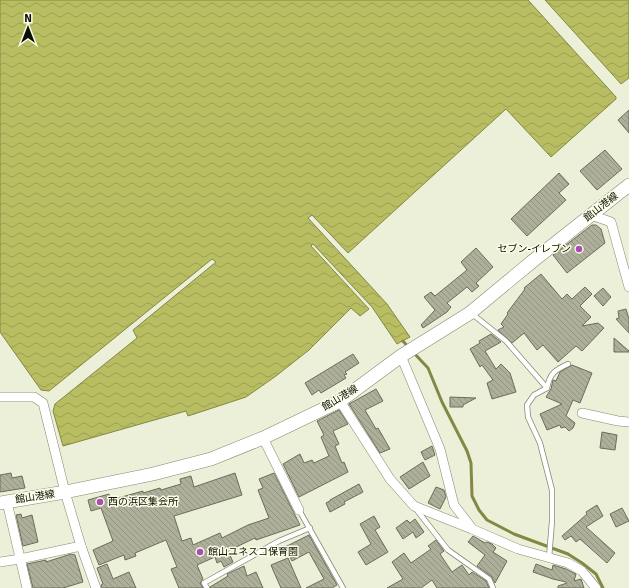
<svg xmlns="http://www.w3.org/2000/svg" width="629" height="588" font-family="Signika,'Noto Sans JP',sans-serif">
<defs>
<pattern id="water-waves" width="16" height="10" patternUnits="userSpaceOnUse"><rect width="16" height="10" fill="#b7bd60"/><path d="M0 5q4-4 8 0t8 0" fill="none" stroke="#9ca152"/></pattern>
<pattern id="building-back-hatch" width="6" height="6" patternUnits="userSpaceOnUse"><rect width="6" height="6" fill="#adaf9a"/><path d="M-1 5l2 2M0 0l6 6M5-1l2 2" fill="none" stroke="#949583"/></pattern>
</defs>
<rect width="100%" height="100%" fill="#edf0d9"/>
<g fill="url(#water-waves)" stroke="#848845">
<path d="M0,0H528L616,97V99L551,157L506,109L348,253L312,215L308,218L387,304L410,337L397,344L372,307L313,244L311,246L369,309L360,316L351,308L309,350L276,376L246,397L188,416L186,411L63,446L53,411L55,404L137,338L133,330L216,262L212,259L49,391L41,390L0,332Z"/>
<path d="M545,0H629V78L621,84Z"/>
</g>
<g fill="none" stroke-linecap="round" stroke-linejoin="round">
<g stroke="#848845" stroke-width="3">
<path d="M403,341L409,348"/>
<path d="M413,352L428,368L442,402L467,451L471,463L472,496L479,510L487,520L514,534L568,554L582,563L596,574L603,588"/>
</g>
</g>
<g fill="url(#building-back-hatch)" stroke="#6b6d59">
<path d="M629,110V133L618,120Z"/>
<path d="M605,150L622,169L597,190L580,171Z"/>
<path d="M559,173L569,184L559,193L566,200L527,236L511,219Z"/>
<path d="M592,225H596L601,229L605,243L567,273L553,255Z"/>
<path d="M476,248L493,267L476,283L479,286L472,292L467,287L447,303L451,307L447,312L423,328L421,325L435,310L424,297L431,292L435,296L467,270L461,262Z"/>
<path d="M541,274L562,299L567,294L572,299L585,287L592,294L580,306L591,317L582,326L598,323L604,328L582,351L576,346L558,362L543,345L537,350L524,333L512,343L498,330L504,327L501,324L508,314L507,313L525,289L524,288Z"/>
<path d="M603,288L611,297L603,306L594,296Z"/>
<path d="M626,309L629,319V333L616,319L619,318L618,311Z"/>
<path d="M491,334L501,342L485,351L496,369L501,364L510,373L516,392L492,399L487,383L493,380L482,365L480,367L470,349L480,343L479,341Z"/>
<path d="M614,338L629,351V352H614Z"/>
<path d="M353,354L359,363L345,372L347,374L344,375L346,378L321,393L319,390L312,395L305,383Z"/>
<path d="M572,365L592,373L580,403L573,400L566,416L575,423L573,428L569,431L565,427L561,428L560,425L547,430L540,414L562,404L546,397L551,389L553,380L556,381L560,372Z"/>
<path d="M376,389L383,401L365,410L376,429L378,428L390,449L380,453L349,404Z"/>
<path d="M450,397L476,398L463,405V407H450Z"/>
<path d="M339,410L348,424L333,431L339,444L335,446L342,463L344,462L348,472L299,497L283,464L300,454L304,463L312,460L314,463L329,456L321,437L324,435L317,421Z"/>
<path d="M602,432L617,435L615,450L600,448Z"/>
<path d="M432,446L435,455L425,460L421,452Z"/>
<path d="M423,462L430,476L409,489L400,477Z"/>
<path d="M11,473L12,478L22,476L25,488L0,492V475Z"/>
<path d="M235,473L242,495L174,516L182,541L191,538L193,545L220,533L222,538L248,525L269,518L258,490L263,488L259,479L274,473L300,525L256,540L255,538L228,551L233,562L224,567L221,561L217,563L215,557L197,565L203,579L200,583L203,588H179L171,569L177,567L166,540L135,553L136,556L125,560L124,555L99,565L93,550L113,541L101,508L91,511L88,500L109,494L111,500L143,491V493L160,488L161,490L181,484L180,479L191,476L194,487Z"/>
<path d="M359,484L363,492L344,502L345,504L330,512L326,503L330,501V500Z"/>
<path d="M436,487L444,490L446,497L440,509L428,503Z"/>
<path d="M597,505L603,516L586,527L615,553L607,563L580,539L576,542L571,536L565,540L562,536L587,514L586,512Z"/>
<path d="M622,508L629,521L616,527L610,514Z"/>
<path d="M21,514L22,518L32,515L38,542L23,546L16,515Z"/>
<path d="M374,516L380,527L375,530L388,552L366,565L358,552L371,544L360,524Z"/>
<path d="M415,519L424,532L416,538L413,532L403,539L396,528L407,520L410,523Z"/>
<path d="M309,535L337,585L332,588H306L324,579L309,552L292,561L285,547Z"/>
<path d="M473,536L485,543L487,542L492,544L496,548L493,552L507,561L495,583L491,576L477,566L485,555L468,542Z"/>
<path d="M436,540L444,551L440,554L452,572L462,565L469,575L472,572L486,581L489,588H437L432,580L421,588H387L403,579L392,562L404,553L411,563L431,549L428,546Z"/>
<path d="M71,554L75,555L83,582L63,588H33L27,564L46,560V562Z"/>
<path d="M288,558L301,588H281L273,570L271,565Z"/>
<path d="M107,564L113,579L129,572L136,588H102L101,585L103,584L97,568Z"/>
<path d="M536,564L552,570L553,565L566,569L576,574L574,581L581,579L584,588H558V586L567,583L566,582L553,579L533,572Z"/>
<path d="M244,566L247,576L256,572L263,588H211L210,587L228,576L227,574Z"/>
</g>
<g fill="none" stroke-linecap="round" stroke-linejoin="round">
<g stroke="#858772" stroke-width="6">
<g id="lane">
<path d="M471,313L506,341L547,388"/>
<path d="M416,509L448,550L489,579L493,588"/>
<path d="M299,510L343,588"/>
<path d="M549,558L552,521V490L540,443L528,417L527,405L534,395L547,388C550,373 555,370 568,364"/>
<path d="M207,588L204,583L279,541L310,528"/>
</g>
</g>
<g stroke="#858772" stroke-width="10">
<g id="street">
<path d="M591,215L611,222L629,287"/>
<path d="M401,356L440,449L454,505L471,527"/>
<path d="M0,397H34L43,403L65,492L81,546L96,588"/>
<path d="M340,401L390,479L414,506L472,529L518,549L568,563L582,571L596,588"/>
<path d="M582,413L618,421L629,422"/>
<path d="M263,438L299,510"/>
<path d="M7,502L27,588"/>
<path d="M0,562L20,559L81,546"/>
</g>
</g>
<g stroke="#858772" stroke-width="14">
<path id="secondary" d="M0,503L65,492L153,474L211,459L263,438L340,401L401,356L470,313L534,260L629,185"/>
</g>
<use href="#lane" stroke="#fff" stroke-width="4.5"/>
<use href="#street" stroke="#fff" stroke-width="9"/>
<use href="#secondary" stroke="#fff" stroke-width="13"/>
</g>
<g fill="#a84cb6" stroke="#fbfde6" stroke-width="1.5">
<circle cx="579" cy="249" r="4"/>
<circle cx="100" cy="502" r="4"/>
<circle cx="200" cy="552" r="4"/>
</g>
<g text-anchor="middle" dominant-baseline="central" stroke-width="3" stroke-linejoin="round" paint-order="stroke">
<g font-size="10" fill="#0c0d06" stroke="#fbfde6">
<text transform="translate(601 207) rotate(-38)">館山港線</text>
<text transform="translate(340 398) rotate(-31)">館山港線</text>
<text transform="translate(35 497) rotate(-9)">館山港線</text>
</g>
<g font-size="10" fill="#0c0d06" stroke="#fbfde6" text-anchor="start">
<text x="571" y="249" text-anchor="end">セブン-イレブン</text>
<text x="108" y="502">西の浜区集会所</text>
<text x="208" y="552">館山ユネスコ保育園</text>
</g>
</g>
<g transform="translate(28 28)" stroke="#fbfde6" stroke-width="3" paint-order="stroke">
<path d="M0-3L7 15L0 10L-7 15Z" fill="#0c0d06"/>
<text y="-6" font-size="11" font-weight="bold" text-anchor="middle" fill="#0c0d06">N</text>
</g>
</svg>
